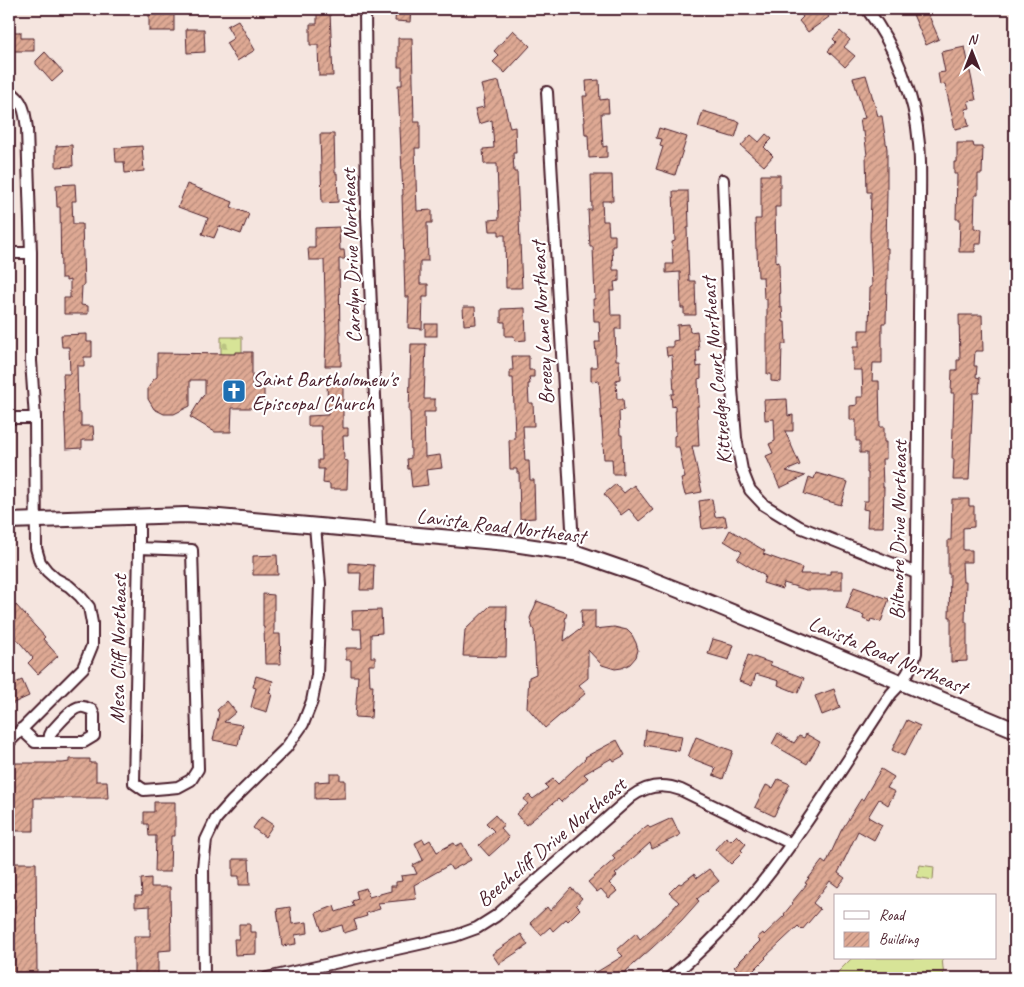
<svg xmlns="http://www.w3.org/2000/svg" width="1024" height="987" font-family="Caveat,sans-serif">
<defs>
<pattern id="cemetery-stones" width="16" height="16" patternUnits="userSpaceOnUse" patternTransform="scale(1.25)"><rect width="16" height="16" fill="#d7e497"/><path d="M2 7V4a2 2 0 0 1 4 0v3zM10 15v-3a2 2 0 0 1 4 0v3z" fill="#bac382"/></pattern>
<pattern id="building-hatch" width="6" height="6" patternUnits="userSpaceOnUse" patternTransform="scale(1.25)"><rect width="6" height="6" fill="#dea994"/><path d="M-1 1l2-2M0 6l6-6M5 7l2-2" fill="none" stroke="#b68979"/></pattern>
</defs>
<rect width="100%" height="100%" fill="#f5e5df"/>
<filter id="ink" filterUnits="userSpaceOnUse"><feTurbulence type="fractalNoise" baseFrequency=".02" numOctaves="2"/><feDisplacementMap in="SourceGraphic" scale="10" xChannelSelector="R" yChannelSelector="G"/><feConvolveMatrix kernelMatrix="1 2 1 2 8 2 1 2 1" color-interpolation-filters="sRGB"/></filter>
<g filter="url(#ink)">
<g fill="#d7e497" stroke="#908261">
<path d="M920,865L934,867L933,880L917,877Z"/>
<path d="M852,958H942L944,978H832Z"/>
</g>
<path fill="url(#cemetery-stones)" stroke="#908261" d="M221,337H242V352L235,359L221,354Z"/>
<g fill="url(#building-hatch)" stroke="#4a1f2b">
<path d="M164,9H174V31H149V10H164Z"/>
<path d="M396,9H411L410,22L395,21Z"/>
<path d="M797,9H823L829,17L808,32L799,21L803,17Z"/>
<path d="M920,9H926L939,39L926,45L912,12Z"/>
<path d="M317,13H330L333,76H319L318,45H310V24H317Z"/>
<path d="M238,20L255,50L237,61L226,43L234,38L227,26Z"/>
<path d="M186,29H204L205,52L187,53Z"/>
<path d="M513,30L530,46L505,73L493,62L499,56L494,51Z"/>
<path d="M840,31L850,40L844,47L855,56L845,67L828,51L836,42L833,39Z"/>
<path d="M9,32H21V38H34V51H9Z"/>
<path d="M398,38H412L414,122H420V148H415L417,211L432,210V223H427L428,261H420V284H428V297H423L422,329L408,328L409,297H405L402,195H403L398,85H402V67H398Z"/>
<path d="M965,47L976,100L968,101L970,108L965,109L969,126L955,129L945,84L940,85L938,73L945,72L941,52Z"/>
<path d="M45,52L63,72L52,82L36,64V61Z"/>
<path d="M866,75L878,116H882L887,149V191L886,248H888V279H887L886,323H882V363H873L872,381H879L880,427H884V442H886V459H882L883,487H884L883,527H867L868,510L863,509L864,501H868V473H867V453H860V441H856V420H850V406L857,405V397H863L862,370H853V347H859V330H869L870,287H872L870,235L871,192H867L866,155H867L864,132H862L860,119L865,118L853,78Z"/>
<path d="M599,80L600,100L608,99L609,113H601L603,147L607,146V157L589,158L588,135H585L584,122H585L583,96H587L586,81Z"/>
<path d="M499,81L510,128L515,127L516,153H513L514,172H517L522,288H506L505,235H499V231H490L489,220L499,219L497,164H484L483,149L494,148L492,120L479,124L475,109L484,107L483,100H485L481,85Z"/>
<path d="M703,111L740,122L735,138L698,127Z"/>
<path d="M659,128L687,137L675,175L656,169L663,147L660,146L662,139L656,138Z"/>
<path d="M320,134H334L335,173H337L338,202L322,203Z"/>
<path d="M766,134L772,139L764,147L773,156L764,166L741,146L751,135L759,142Z"/>
<path d="M957,143H973L974,147H983L982,174H978V195H975L974,228L982,229L981,244H975V252H959L960,219H956L957,174H954V162H957Z"/>
<path d="M72,145L73,166L56,167V146Z"/>
<path d="M142,146L144,171L125,173L124,162H116L115,148Z"/>
<path d="M591,175H612L613,201H602L603,221H608L609,235H615V246H612L613,270H619V281L614,282L615,291H610L611,315H621V329H615L616,360H619L620,379L616,380L617,399H623L624,410L619,411L620,435H622L623,474H613L612,459H604L599,380L591,381V367H597L595,342H600L599,321H594L593,299H595L593,247H590L588,210H592Z"/>
<path d="M761,175H780V207H775L776,263L779,262L780,307H782L783,322H785L786,344H782L781,382L771,381V374H767V299H764L763,277H758L757,249H756L755,219H761Z"/>
<path d="M75,184L76,201H72L73,224H82L84,285L82,286L81,305L88,306V314H64V298H70V280L66,281V278H61L60,207H57L56,185Z"/>
<path d="M187,184L233,202L231,207L249,214L241,234L219,226L214,238L202,234L208,218L178,207Z"/>
<path d="M673,191H688L689,228H687L689,281H695L696,315H684V308H681L680,272L666,273V264H673L672,242L675,241Z"/>
<path d="M339,227L340,250H344L345,259H339L340,342H341V366H325L326,334L324,260H309L308,248H315V228Z"/>
<path d="M463,307H475L476,324L464,325Z"/>
<path d="M525,308L526,340L515,341L514,336H505V322H501V309Z"/>
<path d="M959,315H982L983,351H975L974,366H977L976,377L980,378L979,393H973L969,480H953L954,459H952L954,393H951L952,370H957V360H960Z"/>
<rect x="425" y="324" width="12" height="12"/>
<path d="M689,324L690,332L697,331L699,350H696L697,367L701,366V378L698,379L699,406H697L699,446H692L702,492L685,495L681,479L685,478L679,447H674V436L676,435L675,406L672,407L671,394H674L672,355L667,356L666,347H673V341L678,340L677,325Z"/>
<path d="M87,334V342H92V357H84V366H77L78,413H81V426H93L94,440H82V448L66,449L63,374H70L69,347H62L61,335Z"/>
<path d="M411,344H426L424,399H435V412H424L425,457L440,455L442,468L426,470L428,485L412,487L410,469H408L407,459L411,458L410,412H409Z"/>
<path d="M235,352H252V387H264V408H232L231,432H215L190,417L202,397L205,394V380H190V406L174,414H164L154,409L148,399V388L154,379L157,377V353L235,354Z"/>
<path d="M512,356H529V370H534V377H529L530,384H528L529,403H533L534,426H523L525,461H529L530,480H534L535,518L520,519L519,473H517V469H510L509,440L515,439L513,378H510V370H513Z"/>
<path d="M327,381H343V428H348V436H343L344,460L348,461L347,489H330V484L323,483L324,469H318V460H322L321,426H308V416L328,415Z"/>
<path d="M787,399L788,416L793,415V431H785L800,465L786,471L805,476L780,488L766,456L773,453L769,444L775,441L774,419L765,420L764,400Z"/>
<path d="M816,473L848,482L841,505L804,494L809,477L814,479Z"/>
<path d="M616,484L624,493L634,485L653,510L639,521L629,509L621,515L604,494Z"/>
<path d="M712,499L715,517L725,516L727,526L702,529L699,501Z"/>
<path d="M952,499H969V506H974V527L963,528V550H972V562H962L963,582H966L965,622H967V661L951,662V617H949L950,574H948V540H951Z"/>
<path d="M730,530L765,551L763,554L802,568L800,574H830V571H842V590H806L784,583L782,589L763,583L765,576L737,559L742,552L724,541Z"/>
<path d="M277,555L278,575H253V556Z"/>
<path d="M349,563L374,565L373,590H360L361,573H349Z"/>
<path d="M854,587L889,599L881,622L871,619L870,622L863,619L864,615L846,609Z"/>
<path d="M263,594L274,595V634H280L281,664H265L264,627H263Z"/>
<path d="M537,601L567,613L565,620L566,622L564,641L582,628L581,610H595V629L614,627L627,630L632,635L636,643L638,650L636,657L630,664L622,668L615,669L602,665L588,650V678L579,685L586,693L545,728L527,707L529,677L536,674L534,630L533,629L530,618Z"/>
<path d="M16,605L45,637L43,639L58,656L38,674L28,663L33,658L9,630V612Z"/>
<path d="M490,606H507L506,657L463,656L465,630Z"/>
<path d="M381,610L382,633L371,634V657H375V665H369L370,685H373L371,718L355,717L358,676H351V660H346V648H362L361,629H353L352,611Z"/>
<path d="M713,639L734,645L729,660L708,654Z"/>
<path d="M748,655L771,663L770,665L804,678L798,693L778,685L779,681L756,674L752,686L739,681Z"/>
<path d="M256,676L273,681L269,693L272,694L267,712L251,707L256,688L253,687Z"/>
<path d="M22,680L29,696L9,705V686Z"/>
<path d="M834,689L840,708L822,715L815,696Z"/>
<path d="M227,701L236,712L224,722L242,725L238,745L213,740L219,713L217,710Z"/>
<path d="M907,720L920,726L904,756L892,750Z"/>
<path d="M646,730L682,736L679,751L644,745Z"/>
<path d="M778,733L794,743L799,736L804,738L806,734L820,742L807,764L772,744Z"/>
<path d="M696,737L733,751L723,779L713,775L716,768L688,757Z"/>
<path d="M617,740L625,755L614,761L612,758L584,774L588,778L561,802L558,799L526,825L516,814L528,804L524,799L529,795L533,799L548,788L545,785L553,779L558,784L586,758L585,757Z"/>
<path d="M69,759H90V763H96V781H107L108,798H34V831H9V763H63L69,762Z"/>
<path d="M881,769L894,777L887,788L895,792L888,805L879,799L868,817L882,825L874,840L858,831L838,873L845,878L838,887L830,881L813,903L820,909L802,930L798,926L765,957L766,958L746,978H726L737,969L734,967L760,941L757,938L763,933L764,935L785,915L784,914L793,903L792,902L807,884L805,883L822,861L826,864L841,831L861,799L863,800Z"/>
<path d="M330,774H340V780H345V798L315,799V782L330,781Z"/>
<path d="M778,779L790,784L774,816L755,807L766,785L773,788Z"/>
<path d="M154,802H175V836H171L170,872H155L156,836H149L148,824H144V812H154Z"/>
<path d="M495,815L504,825L500,828L509,838L489,856L479,845L494,831L486,823Z"/>
<path d="M261,817L273,825L265,837L253,828Z"/>
<path d="M672,818L680,835L652,849L650,843L615,874L617,876L609,883L617,891L609,898L601,889L597,892L588,882L615,859L612,856L644,828L648,825L650,828Z"/>
<path d="M737,835L746,844L741,850L743,852L731,864L715,849L726,837L731,841Z"/>
<path d="M423,839L425,843L430,840L437,852L454,843L456,846L462,843L471,860L452,870L449,865L414,885L416,899L378,903L380,909L366,913L367,916L354,920L357,929L344,933L342,925L322,931L316,913L334,906L336,912L354,906L352,901L358,899L356,891L366,888L369,897L391,891V886H396V882L402,881L401,876L417,874L413,865L423,860L415,843Z"/>
<path d="M233,859H249L250,885H239V876H233Z"/>
<path d="M9,863H36L37,972L9,973Z"/>
<path d="M709,869L719,881L697,899L699,901L681,921L652,948L625,972L614,978H587L623,956L617,950L636,933L640,939L666,916L679,902L669,893L679,883L681,884L694,874L697,878Z"/>
<path d="M151,878V887H170L171,950L158,951V978H139V974H134V936H150V906L135,907V896H142L141,879Z"/>
<path d="M571,888L582,898L576,905L580,909L568,921L566,919L553,931L550,927L541,935L530,923L547,907L550,911Z"/>
<path d="M290,907L292,924L307,922L308,933L295,935L296,944L282,946L277,909Z"/>
<path d="M239,924H250V932H256V954L235,955L234,939H239Z"/>
<path d="M521,934L528,945L499,964L492,954Z"/>
</g>
<g fill="none" stroke-linecap="round" stroke-linejoin="round">
<g stroke="#4a1f2b" stroke-width="14">
<g id="minor">
<path d="M365,9L367,216L381,532"/>
<path d="M9,91C24,100 25,113 27,129L31,253V361L35,418L36,548L40,562L47,571L56,579L69,586L80,596L89,607L92,623V646L83,668L9,742"/>
<path d="M547,92L573,545L572,553"/>
<path d="M723,180L731,377L736,438L742,470L750,490L764,505L800,527L916,573"/>
<path d="M9,253H31"/>
<path d="M9,418H35"/>
<path d="M139,516V550L134,783L144,790L168,788L178,787L191,780L198,769L192,550L139,548"/>
<path d="M21,729L35,742H84L94,736V715L92,710C89,709 84,706 80,707C71,708 58,725 52,731L50,735L49,742"/>
<path d="M204,978L203,867L206,840L216,819L232,801L286,748L303,724L312,701L317,675L320,584L315,526"/>
<path d="M267,978L455,936L477,928L496,916L631,797C647,785 663,783 681,790L792,844"/>
<path d="M669,978C763,903 825,793 891,694C902,683 912,669 916,653L920,206C920,185 921,164 919,144C915,95 896,48 867,9"/>
</g>
</g>
<g stroke="#4a1f2b" stroke-width="18">
<path id="secondary" d="M9,521L185,515L219,517L507,543L580,554L638,574L696,597L1015,730"/>
</g>
<use href="#minor" stroke="#fff" stroke-width="10"/>
<use href="#secondary" stroke="#fff" stroke-width="14"/>
</g>
</g>
<defs>
<g id="church-square" transform="scale(1.25)"><rect x="-9" y="-9" width="18" height="18" rx="4" fill="#1f6fb2" stroke="#fff"/><path d="M-1.2-6h2.4v3.5h3.3v2.4h-3.3V6h-2.4V-.1h-3.3v-2.4h3.3Z" fill="#fff"/></g>
</defs>
<g fill-rule="evenodd">
<use href="#church-square" x="234" y="391"/>
</g>
<g text-anchor="middle" dominant-baseline="central" stroke-width="4.5" stroke-linejoin="round" paint-order="stroke">
<g font-size="21" fill="#4a1f2b" stroke="#fff">
<text transform="translate(351 256) rotate(-92)">Carolyn Drive Northeast</text>
<text transform="translate(542 323) rotate(-93)">Breezy Lane Northeast</text>
<text transform="translate(716 371) rotate(-95)">Kittredge Court Northeast</text>
<text transform="translate(501 526) rotate(7)">Lavista Road Northeast</text>
<text transform="translate(898 530) rotate(-89)">Biltmore Drive Northeast</text>
<text transform="translate(118 649) rotate(-89)">Mesa Cliff Northeast</text>
<text transform="translate(888 655) rotate(23)">Lavista Road Northeast</text>
<text transform="translate(551 842) rotate(-40)">Beechcliff Drive Northeast</text>
</g>
<g font-size="21" fill="#4a1f2b" stroke="#fff" text-anchor="start">
<text x="252" y="379">Saint Bartholomew's<tspan x="252" dy="24">Episcopal Church</tspan></text>
</g>
</g>
<rect width="1024" height="987" fill="none" stroke="#fff" stroke-width="30"/>
<rect x="15" y="15" width="994" height="957" fill="none" stroke="#4a1f2b" stroke-width="2" filter="url(#ink)"/>
<rect x="834" y="894" width="162" height="65" fill="#ffffff" stroke="#b7a5aa"/>
<rect x="844" y="911" width="25" height="8" fill="#ffffff" stroke="#b7a5aa"/>
<text x="879" y="920" font-size="15" fill="#4a1f2b">Road</text>
<rect x="844" y="932" width="25" height="15" fill="url(#building-hatch)" stroke="#b7a5aa"/>
<text x="879" y="944" font-size="15" fill="#4a1f2b">Building</text>
<g transform="translate(972 52)" stroke="#ffffff" stroke-width="4" paint-order="stroke">
<path d="M0-4L9 19L0 12L-9 19Z" fill="#4a1f2b"/>
<text y="-8" font-size="14" font-weight="bold" text-anchor="middle" fill="#4a1f2b">N</text>
</g>
</svg>
